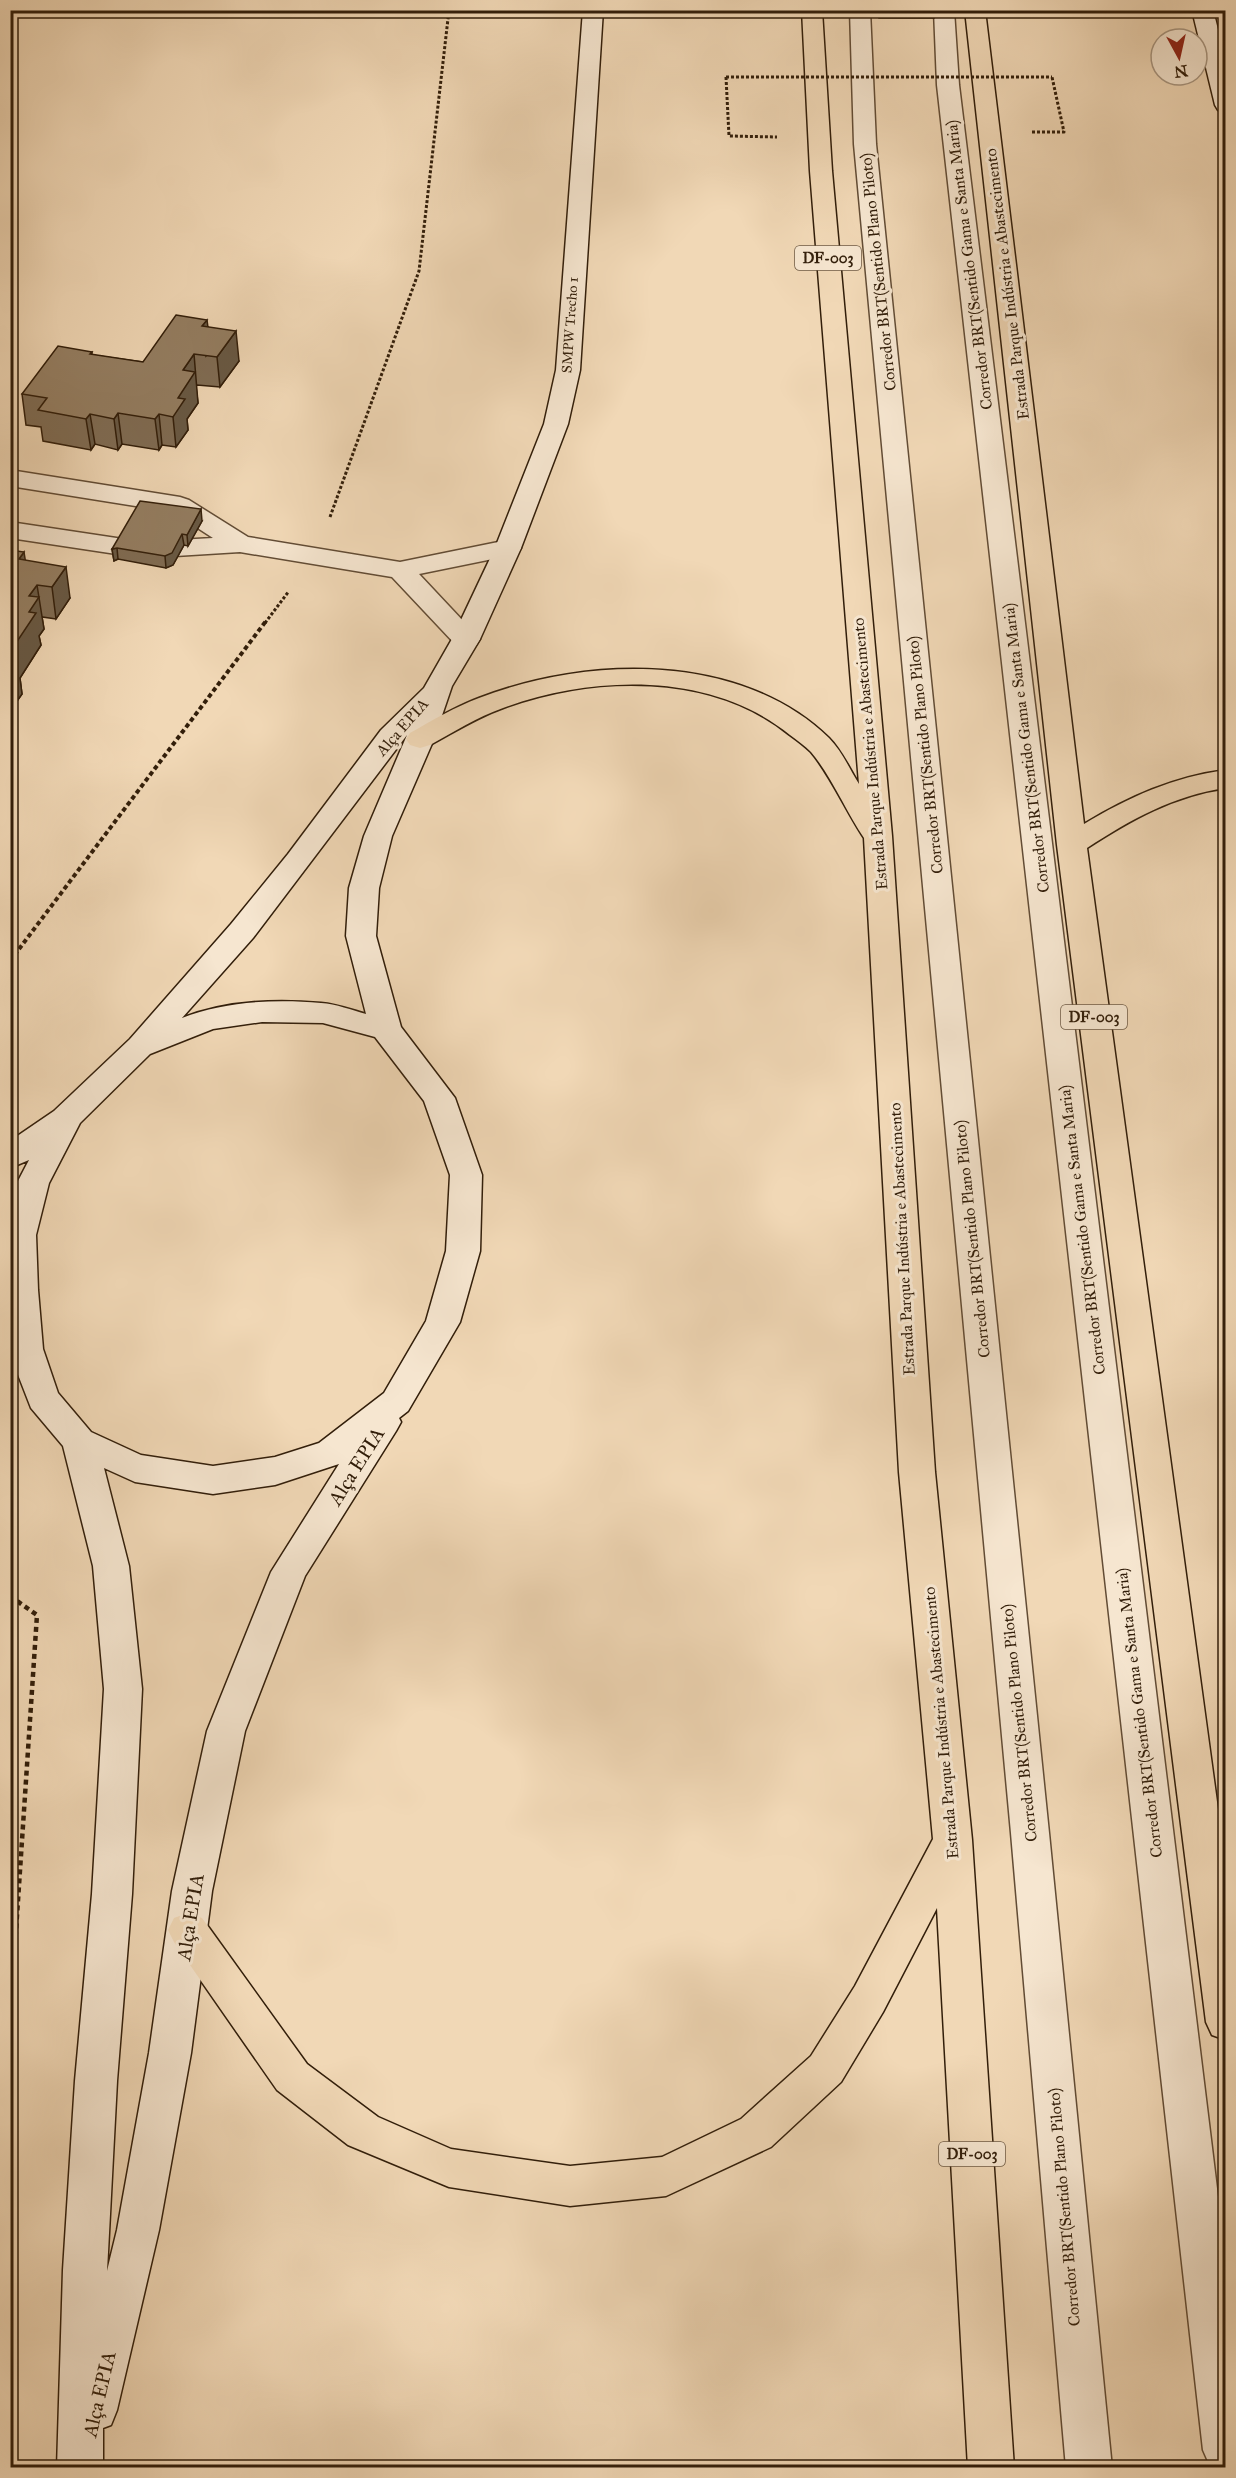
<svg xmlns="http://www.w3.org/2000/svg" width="1236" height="2478" font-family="'IM FELL Great Primer',serif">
<rect width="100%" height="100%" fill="#f1d8b6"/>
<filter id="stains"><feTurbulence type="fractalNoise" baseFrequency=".00333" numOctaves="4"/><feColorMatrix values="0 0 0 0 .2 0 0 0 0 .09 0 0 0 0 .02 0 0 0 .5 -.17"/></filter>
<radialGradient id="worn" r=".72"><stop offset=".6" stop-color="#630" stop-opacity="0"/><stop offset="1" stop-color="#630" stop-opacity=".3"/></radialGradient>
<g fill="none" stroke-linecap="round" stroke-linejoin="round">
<g stroke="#624c35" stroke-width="3">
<g id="lane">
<path d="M850,10H870L876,144L1049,1833L1112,2468H1066L1011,1833L854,144Z"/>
<path d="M934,10H954L959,85L1226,2262V2468L1210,2466L1203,2450L937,85Z"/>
</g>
</g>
<g stroke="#624c35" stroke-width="3">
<path id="street" d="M10,470L180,497L189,500L248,537L400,562L508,540L517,542L521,548L517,554L419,574L480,639L476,645L466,647L456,645L392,577L240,552L143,558L10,538V522L143,542L213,538L173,512L10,486Z"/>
</g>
<g stroke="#321e0a" stroke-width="3">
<g id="secondary">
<path d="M583,10H603L580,370L568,424L521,548L480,639L452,686L434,739L392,836L379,888L376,936L401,1027L455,1098L482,1175L480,1251L460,1322L408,1411L399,1418L401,1422L396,1431L305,1576L245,1731L212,1891L191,2053L159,2230L117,2410L111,2425L103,2428V2468H57L63,2270L75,2081L92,1894L104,1689L93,1566L63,1446L31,1408L10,1354V1208L17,1183L29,1160L10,1168V1141L54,1111L130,1039L231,924L288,854L381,730L424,688L452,639L495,548L544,424L556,370ZM407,735L364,836L349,888L346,936L366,1014C352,1010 336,1004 321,1003C276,999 225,1001 182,1018L253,938ZM262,1022L323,1023L375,1037L424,1101L450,1175L446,1251L426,1321L384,1393L319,1443L275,1457L213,1466L141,1455L91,1432L58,1393L43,1349L38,1290L36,1235L49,1183L80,1123L150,1054L213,1029ZM339,1464L271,1572L207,1731L172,1891L149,2053L117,2230L107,2271L117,2081L132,1894L142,1689L129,1566L104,1468L135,1482L213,1494L275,1485Z"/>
<path d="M1192,10H1213L1226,61V111L1218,110L1215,105Z"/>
</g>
</g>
<g stroke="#321e0a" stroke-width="3">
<g id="highway">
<path d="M802,10H822L832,171L892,836L935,1472L972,1840L1014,2468H968L937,1908L883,2012L841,2082L771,2147L666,2196L570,2206L449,2187L348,2145L277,2090L174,1942L168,1930L174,1918L188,1913L202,1918L307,2064L378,2117L451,2149L570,2166L662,2157L741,2119L811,2056L855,1986L933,1839L899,1472L864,838C847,813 830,774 811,752C805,746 797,740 790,735C711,671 594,675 503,708C477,717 454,732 430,745L420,748L410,745L406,739L410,733C433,720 455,707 479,698C587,656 741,652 829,738C842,751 850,770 859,784L810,171Z"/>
<path d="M965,10H985L1084,824C1129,797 1173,777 1226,770V788C1174,795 1130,820 1087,848L1226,1868V2040L1212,2035L1206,2022L1057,845Z"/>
</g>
</g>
<g stroke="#321e0a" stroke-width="3" stroke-dasharray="3 2" stroke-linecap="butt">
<path d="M726,77L729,136L777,137"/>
<path d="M1032,132H1064L1052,77"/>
<path d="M330,517L419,271L449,10"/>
<path d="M265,623L289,591"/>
</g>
<path stroke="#321e0a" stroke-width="4" stroke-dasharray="4.5 3" stroke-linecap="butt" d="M10,961L266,621"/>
<path stroke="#321e0a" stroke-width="4.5" stroke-dasharray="5 4" stroke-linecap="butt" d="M10,1596L37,1615L10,2021"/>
<use href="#lane" fill="#f6e6d0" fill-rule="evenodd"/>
<use href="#street" fill="#f6e6d0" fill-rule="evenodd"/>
<use href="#secondary" fill="#f6e6d0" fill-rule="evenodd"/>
<use href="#highway" fill="#f1d8b6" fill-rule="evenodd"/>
<path stroke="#321e0a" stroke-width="3" stroke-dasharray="3 2" stroke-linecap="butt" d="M726,77H1052"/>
</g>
<g fill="#806d55" stroke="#321e0a" stroke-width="1.5">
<path d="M878,10H935L934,18H879Z"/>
<path d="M208,327L239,361L220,387L197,385L196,386L198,403L187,419L188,430L176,447L162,445L159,450L122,444L118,450L95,444L91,450L43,441L41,427L26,425L22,394L92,352V355L143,362Z"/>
<path d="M202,521L188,546L184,545L173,565L166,568L118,559L114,561L112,549Z"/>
<path d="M26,561L70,598L56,619L42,617L44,629L39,636L41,645L20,678L22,694L10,711Z"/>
</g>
<g fill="#685945" stroke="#321e0a" stroke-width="1.5">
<path d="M207,320L211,350L206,356L202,326Z"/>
<path d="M236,331L239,361L220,387L217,357Z"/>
<path d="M194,354L198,403L187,419L188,430L176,447L173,417L178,398L183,370Z"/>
<path d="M118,413L122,444L118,450L114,419Z"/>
<path d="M90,414L95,444L91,450L86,419Z"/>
<path d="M159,414L162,445L159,450L155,419Z"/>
<path d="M201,509L202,521L188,546L187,535Z"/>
<path d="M182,534L184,545L173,565L166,568L165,556Z"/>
<path d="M117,548L118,559L114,561L112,549Z"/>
<path d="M24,552L29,584L19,559Z"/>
<path d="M66,567L70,598L56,619L52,587Z"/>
<path d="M37,585L44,629L39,636L41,645L20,678L22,694L10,711V652L29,612V596Z"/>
</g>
<g fill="#957f63" stroke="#321e0a" stroke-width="1.5">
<path d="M176,315L207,320L202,326L236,331L217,357L194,354L183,370L195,372L178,398L185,399L173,417L159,414L155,419L118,413L114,419L90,414L86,419L38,410L47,398L22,394L58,346L92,352L90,354L143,362Z"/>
<path d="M140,501L201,509L187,535L182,534L172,553L165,556L117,548L112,549Z"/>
<path d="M10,550L24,552L19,559L66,567L52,587L37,585L29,596L39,597L29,612L36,613L10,652Z"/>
<path d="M10,661L17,663L10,672Z"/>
</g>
<g text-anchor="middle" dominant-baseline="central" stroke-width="6" stroke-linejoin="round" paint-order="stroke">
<g font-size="14" fill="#321e0a" stroke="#f6e6d0">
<text transform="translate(570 325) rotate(-86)">SMPW Trecho 1</text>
</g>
<g fill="#f6e6d0" stroke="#6d5a45" stroke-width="1.5">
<rect x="795" y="246" width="66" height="24" rx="4.5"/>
<rect x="1061" y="1005" width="66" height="24" rx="4.5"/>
<rect x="939" y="2142" width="66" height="24" rx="4.5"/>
</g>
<g font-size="15" font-weight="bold" fill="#321e0a">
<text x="828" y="258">DF-003</text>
<text x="1094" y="1017">DF-003</text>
<text x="972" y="2154">DF-003</text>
</g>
<g font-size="16" fill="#321e0a" stroke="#f6e6d0">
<text transform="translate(969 265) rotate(-97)">Corredor BRT(Sentido Gama e Santa Maria)</text>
<text transform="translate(878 272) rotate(-96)">Corredor BRT(Sentido Plano Piloto)</text>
<text transform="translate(1007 284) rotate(-97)">Estrada Parque Indústria e Abastecimento</text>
<text transform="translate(402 727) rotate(-49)">Alça EPIA</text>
<text transform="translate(1026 748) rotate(-97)">Corredor BRT(Sentido Gama e Santa Maria)</text>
<text transform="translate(870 754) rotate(-95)">Estrada Parque Indústria e Abastecimento</text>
<text transform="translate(925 755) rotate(-96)">Corredor BRT(Sentido Plano Piloto)</text>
<text transform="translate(1082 1230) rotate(-97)">Corredor BRT(Sentido Gama e Santa Maria)</text>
<text transform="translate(902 1239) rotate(-93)">Estrada Parque Indústria e Abastecimento</text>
<text transform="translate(972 1239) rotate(-96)">Corredor BRT(Sentido Plano Piloto)</text>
<text transform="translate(1139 1713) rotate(-97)">Corredor BRT(Sentido Gama e Santa Maria)</text>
<text transform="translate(941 1723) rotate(-95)">Estrada Parque Indústria e Abastecimento</text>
<text transform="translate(1019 1723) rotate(-96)">Corredor BRT(Sentido Plano Piloto)</text>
<text transform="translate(1064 2207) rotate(-95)">Corredor BRT(Sentido Plano Piloto)</text>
</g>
<g font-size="20" fill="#321e0a" stroke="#f6e6d0">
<text transform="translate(356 1466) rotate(-58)">Alça EPIA</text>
<text transform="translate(190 1917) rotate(-81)">Alça EPIA</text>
<text transform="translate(99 2394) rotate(-77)">Alça EPIA</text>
</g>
</g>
<rect width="1236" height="2478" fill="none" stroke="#f1d8b6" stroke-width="36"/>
<rect x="12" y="12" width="1212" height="2454" fill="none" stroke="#321e0a" stroke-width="3"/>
<rect x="18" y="18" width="1200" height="2442" fill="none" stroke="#321e0a" stroke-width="1.5"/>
<g transform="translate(1179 57) rotate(172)"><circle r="28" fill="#f6e6d0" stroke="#a89681" stroke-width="1.5"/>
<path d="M0-4.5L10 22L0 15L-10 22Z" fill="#8f2418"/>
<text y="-9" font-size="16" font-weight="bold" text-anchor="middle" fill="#321e0a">N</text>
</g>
<rect width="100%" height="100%" filter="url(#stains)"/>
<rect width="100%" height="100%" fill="url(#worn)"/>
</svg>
